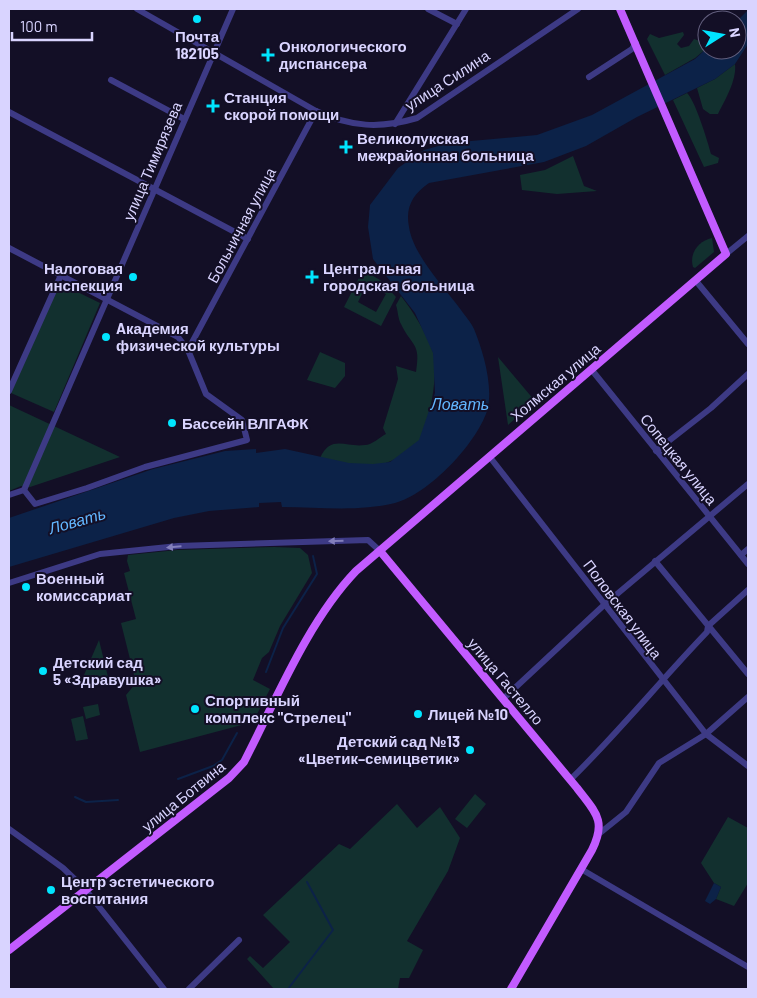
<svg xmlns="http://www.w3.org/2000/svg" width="757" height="998" font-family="Barlow,sans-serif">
<rect width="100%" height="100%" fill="#130f26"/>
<g fill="#12302f" fill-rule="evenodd">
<path d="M683,32L684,35L677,44L681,48L689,46L694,39L700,41L707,38V48L695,58L665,75L647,39L650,34L659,38Z"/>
<path d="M735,64C737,80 725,100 718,114H710L703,109L697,88L715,79Z"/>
<path d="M687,93C695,100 708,142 711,154L719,158L718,163L704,167L673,100Z"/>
<path d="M573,156L584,186L597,191L557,194L522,190L520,175L545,170Z"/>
<path d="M712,238L714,252L695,268L693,267C689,254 698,241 712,238Z"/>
<path d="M363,270L380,280L396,297L381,326L344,307ZM367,284L386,294L376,312L358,302Z"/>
<path d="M59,283L100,303L54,412L11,393Z"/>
<path d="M401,296C414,313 426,332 433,352C439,371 430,424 419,441C413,448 400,457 391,461C370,470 341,462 320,458C331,434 346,448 365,445C372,445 380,437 386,434L383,428L398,379L396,366L416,372C421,342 412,347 401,324C398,319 398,311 396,305Z"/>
<path d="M320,352L345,363V376L335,388L307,380Z"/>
<path d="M498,357L535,401L508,425Z"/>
<path d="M9,405L120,457L30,487L21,486L9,491Z"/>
<path d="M274,547L300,548L308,555L312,573L280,626L269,652L262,658L253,680L270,689L253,722L140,752L126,695L136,683L121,623L136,619L124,573L130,571L127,561L128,555L177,550Z"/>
<path d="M99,640L108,677L95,680L84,675Z"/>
<path d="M98,704L100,715L86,719L83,707Z"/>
<path d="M83,716L88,739L76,741L71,719Z"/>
<path d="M475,794L486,804L467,828L455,819Z"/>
<path d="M397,804L417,828L440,807L460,838L448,871L407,941L423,950L409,978H400L398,989H274L247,959L250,956L263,968L290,942L263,915L339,844L350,849Z"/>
<path d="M728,817L748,828V883L734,906L716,899L721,887L714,883L701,863Z"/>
</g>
<g fill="#0c2248">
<path d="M748,10V44L735,64L715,79L637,117L586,146L544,162L429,183C413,194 405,207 409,227C413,255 445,288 461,310C465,316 471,322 474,329C483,351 494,387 487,411C476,444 429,494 395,503C357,512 320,507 282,507L281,502L259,503V507L209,511L174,518L9,567V518L153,469L225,451L256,449V453L285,449L349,463L373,464L390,462L419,440L435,393L433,353L415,313L373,259L368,227L370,205L398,168L424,150L449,143L537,135L592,115L695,59L707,48V50H737V21Z"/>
<path d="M714,883L721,887L716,899L710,904L705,901Z"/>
</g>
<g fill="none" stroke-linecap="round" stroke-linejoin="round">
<g stroke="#0c2248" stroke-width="2">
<path d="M266,672L283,628L317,574L313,556"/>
<path d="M178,779L213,766L222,760L237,733"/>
<path d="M75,797L86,802L118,800"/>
<path d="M288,989L333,930L307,882"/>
</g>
<g stroke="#3d3a85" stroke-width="6">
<path d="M137,9L316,111C351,127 380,129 417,118L578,9"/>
<path d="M428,9L457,24"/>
<path d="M589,77L632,49L636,43"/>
<path d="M111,80L184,119"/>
<path d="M9,112L248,239"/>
<path d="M395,124L466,9"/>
<path d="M9,248L178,337L188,350L206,394L242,420L247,440L145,467L87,488L35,504L24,490"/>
<path d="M726,254L748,236"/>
<path d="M696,281L748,344"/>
<path d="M188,350L316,111"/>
<path d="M591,369L748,564"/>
<path d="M9,391L61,275"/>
<path d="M656,451L711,408L748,374"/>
<path d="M489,456L706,734L748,766"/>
<path d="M24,490L233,9"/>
<path d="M9,495L24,490"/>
<path d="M741,555L748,549"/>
<path d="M655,561L748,674"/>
<path d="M9,583L100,554L178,546L368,540L380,551"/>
<path d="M503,699L604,605L748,484"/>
<path d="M570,780C618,733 660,681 707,632L708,626L748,590"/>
<path d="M9,829L63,868L85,889L164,989"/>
<path d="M600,833L626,812L659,763L706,734L748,697"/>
<path d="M581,869L748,967"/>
<path d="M189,989L239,940"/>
</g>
<g stroke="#c25bff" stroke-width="8">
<path d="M380,551L577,788C595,812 607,820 592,850L511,989"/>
<path d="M9,950L229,778L244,762C276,700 308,621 356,571L726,254L620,9"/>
</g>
</g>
<defs><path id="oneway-solid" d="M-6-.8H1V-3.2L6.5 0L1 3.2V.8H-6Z" transform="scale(1.25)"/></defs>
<g fill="#837fbc">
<use href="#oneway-solid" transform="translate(336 541) rotate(178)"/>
<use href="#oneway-solid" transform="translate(174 547) rotate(175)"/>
</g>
<g fill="#00e5ff" stroke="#130f26" stroke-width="2">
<circle cx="197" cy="19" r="5"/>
<path d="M265.5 47.5h5v5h5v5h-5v5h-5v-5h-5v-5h5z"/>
<path d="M210.5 98.5h5v5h5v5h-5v5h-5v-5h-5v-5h5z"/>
<path d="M343.5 139.5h5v5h5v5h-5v5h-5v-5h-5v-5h5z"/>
<circle cx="133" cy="277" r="5"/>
<path d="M309.5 269.5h5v5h5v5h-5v5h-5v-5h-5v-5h5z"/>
<circle cx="106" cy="337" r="5"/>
<circle cx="172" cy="423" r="5"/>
<circle cx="26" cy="587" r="5"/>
<circle cx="43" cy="671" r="5"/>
<circle cx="195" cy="709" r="5"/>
<circle cx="418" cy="714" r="5"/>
<circle cx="470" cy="750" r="5"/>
<circle cx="51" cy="890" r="5"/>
</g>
<g text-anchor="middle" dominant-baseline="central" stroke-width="4" stroke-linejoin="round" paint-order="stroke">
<g font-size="15" font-weight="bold" fill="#d9d4ff" stroke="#130f26" text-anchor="start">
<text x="197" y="36" text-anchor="middle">Почта<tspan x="197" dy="17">182105</tspan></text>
<text x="279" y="46">Онкологического<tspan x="279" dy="17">диспансера</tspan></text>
<text x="224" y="97">Станция<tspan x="224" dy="17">скорой помощи</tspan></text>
<text x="357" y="138">Великолукская<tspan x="357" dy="17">межрайонная больница</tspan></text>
<text x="123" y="268" text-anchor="end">Налоговая<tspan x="123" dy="17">инспекция</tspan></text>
<text x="323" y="268">Центральная<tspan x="323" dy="17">городская больница</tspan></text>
<text x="116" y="328">Aкадемия<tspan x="116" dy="17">физической культуры</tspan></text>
<text x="182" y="423">Бассейн ВЛГАФК</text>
<text x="36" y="578">Военный<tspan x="36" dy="17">комиссариат</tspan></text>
<text x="53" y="662">Детский сад<tspan x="53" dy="17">5 «Здравушка»</tspan></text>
<text x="205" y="700">Спортивный<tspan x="205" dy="17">комплекс "Стрелец"</tspan></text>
<text x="428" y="714">Лицей №10</text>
<text x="460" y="741" text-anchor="end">Детский сад №13<tspan x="460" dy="17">«Цветик–семицветик»</tspan></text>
<text x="61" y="881">Центр эстетического<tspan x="61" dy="17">воспитания</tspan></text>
</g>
<g font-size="15" fill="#d9d4ff" stroke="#130f26">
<text transform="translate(447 80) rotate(-33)">улица Силина</text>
<text transform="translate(152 161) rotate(-67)">улица Тимирязева</text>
<text transform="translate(241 225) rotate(-62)">Больничная улица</text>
<text transform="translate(555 382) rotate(-40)">Холмская улица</text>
<text transform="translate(679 459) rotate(51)">Сопецкая улица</text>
<text transform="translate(623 609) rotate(53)">Половская улица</text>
<text transform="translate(506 681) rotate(50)">улица Гастелло</text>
<text transform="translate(183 796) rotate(-39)">улица Ботвина</text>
</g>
<g font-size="16" font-style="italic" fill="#62b6ff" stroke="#130f26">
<text x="460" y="403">Ловать</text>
<text transform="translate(77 520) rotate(-16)">Ловать</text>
</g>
</g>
<rect width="757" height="998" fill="none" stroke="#d9d4ff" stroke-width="20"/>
<g transform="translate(722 35) rotate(79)"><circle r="24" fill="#130f26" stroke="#625e7d"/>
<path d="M0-4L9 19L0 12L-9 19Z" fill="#00e5ff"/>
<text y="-8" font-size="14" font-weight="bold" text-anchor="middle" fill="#d9d4ff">N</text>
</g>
<path d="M12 32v8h80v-8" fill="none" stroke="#d9d4ff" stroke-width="2.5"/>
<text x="20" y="32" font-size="15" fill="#d9d4ff" stroke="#130f26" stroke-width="4" paint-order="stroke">100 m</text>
</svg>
